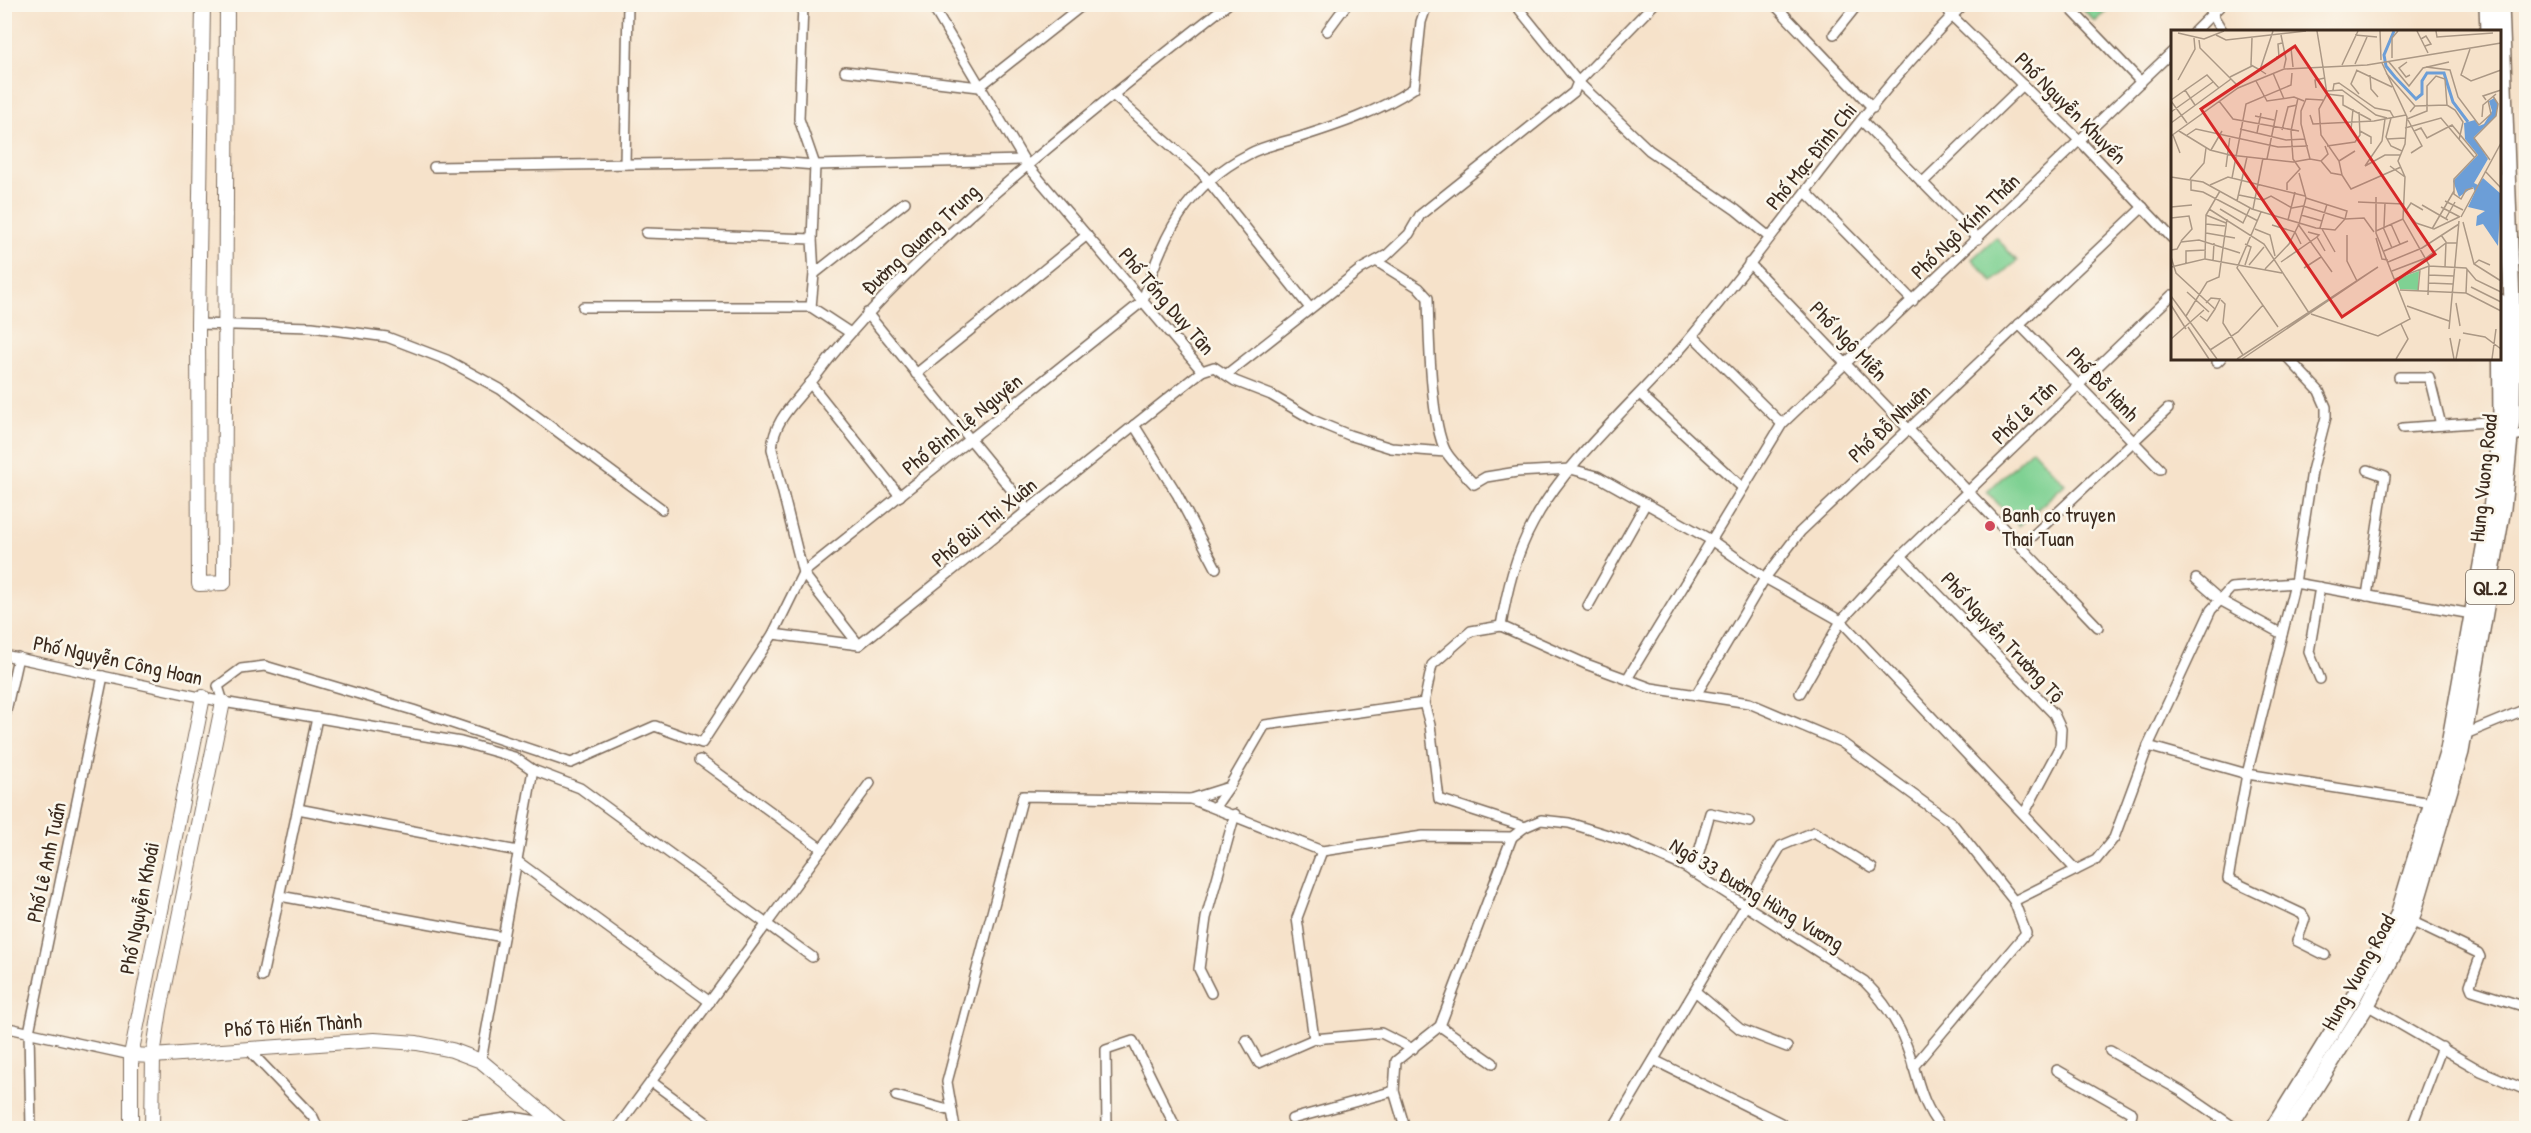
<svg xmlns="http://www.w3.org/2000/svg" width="2531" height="1133" font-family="'Patrick Hand',sans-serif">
<rect width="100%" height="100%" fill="#fbf7ec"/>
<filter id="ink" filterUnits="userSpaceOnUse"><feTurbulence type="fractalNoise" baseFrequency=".0167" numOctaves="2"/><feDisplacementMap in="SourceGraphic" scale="12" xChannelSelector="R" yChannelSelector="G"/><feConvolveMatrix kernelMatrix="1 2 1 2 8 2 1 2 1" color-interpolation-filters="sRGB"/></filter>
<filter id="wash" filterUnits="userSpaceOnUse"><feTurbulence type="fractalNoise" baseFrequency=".008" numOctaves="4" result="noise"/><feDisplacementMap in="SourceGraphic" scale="24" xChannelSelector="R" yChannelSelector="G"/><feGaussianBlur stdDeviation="1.35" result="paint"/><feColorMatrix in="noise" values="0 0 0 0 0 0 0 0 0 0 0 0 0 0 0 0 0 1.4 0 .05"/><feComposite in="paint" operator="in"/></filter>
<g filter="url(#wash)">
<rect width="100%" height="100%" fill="#f6e2ca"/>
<g fill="#7fd193" stroke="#5d7e58" stroke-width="1.5">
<path d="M2079,5H2112L2095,22Z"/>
<path d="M1996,237L2017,261L1993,282L1972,259Z"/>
<path d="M2032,449L2065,484L2019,526L1987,492Z"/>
</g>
</g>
<g filter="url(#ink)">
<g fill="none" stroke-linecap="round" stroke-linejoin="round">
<g stroke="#7c6a5a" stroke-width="12">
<g id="street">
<path d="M803,4L799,119L815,165L812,239"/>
<path d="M931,4L1027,165L1202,371"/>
<path d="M1228,4C1140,73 1052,142 968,217C909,270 860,317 812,381C794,404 774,419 772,449L803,573L859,645L1202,371L1214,367L1235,381L1271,395L1315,421L1349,435L1391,448L1446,452"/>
<path d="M1515,4L1578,82L1649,150L1736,210L1769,237"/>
<path d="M1774,4L1873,108"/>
<path d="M1944,4L1952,16L2080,141L2172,238"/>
<path d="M2066,4L2141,82"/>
<path d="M2206,4L2223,32"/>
<path d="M1327,31L1347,4"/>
<path d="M2194,32L2222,4"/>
<path d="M1834,34L1858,4"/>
<path d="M845,71L979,87L1084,4"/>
<path d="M1113,95L1201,172L1310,308"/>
<path d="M1862,121L1978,239"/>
<path d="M625,164L628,4"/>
<path d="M434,167L777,162L815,165L1024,160"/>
<path d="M1922,183L2023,85"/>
<path d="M1806,192L1913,301"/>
<path d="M646,233L812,239L814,274L905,202"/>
<path d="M1376,261L1419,288L1428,298C1429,334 1430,422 1446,452C1453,463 1465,474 1474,484L1486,477L1517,472L1571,469L1597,476L1711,540L1765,578L1841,621L2076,870"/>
<path d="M1749,263L2098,627"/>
<path d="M583,307H811L849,332"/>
<path d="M811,307L814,274"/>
<path d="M867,313L1028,510"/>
<path d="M198,324L312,327L387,337L447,360L500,389L662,509"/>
<path d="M2019,324L2160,469"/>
<path d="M1693,336L1782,424"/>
<path d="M2288,358L2319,391L2326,407V417L2312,471L2295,583L2247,774L2228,879L2302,914L2305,919L2297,941L2325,955"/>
<path d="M2217,362L2221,358"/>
<path d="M916,374L1087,235"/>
<path d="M1227,374L1361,269L1387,255L1409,234L1420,215L1574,92L1578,82L1654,4"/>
<path d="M2399,377H2429L2441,425"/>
<path d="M810,383L900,496"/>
<path d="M1640,394L1743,488"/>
<path d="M1134,425L1177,494L1216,568"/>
<path d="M2403,428L2501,421"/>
<path d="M2510,436L2526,434"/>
<path d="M2022,546L2168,409"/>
<path d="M1901,556L2054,714L2061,729L2060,746L2024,814"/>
<path d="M2196,579L2220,600L2282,634"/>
<path d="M2367,596L2385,476L2368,470"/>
<path d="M1588,606L1646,503"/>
<path d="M1501,626C1507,590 1515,556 1533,523C1567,458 1643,395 1691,337C1783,228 1862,105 1964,4"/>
<path d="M773,634L859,645"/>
<path d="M4,655L223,702L461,742L514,757L533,770L580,788L812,957"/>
<path d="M1627,679L1782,424L2172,52"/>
<path d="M2320,679L2309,652L2320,587"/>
<path d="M1800,693L1841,621L1901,556L2172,295"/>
<path d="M1696,695L1765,578L1800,532L2143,207"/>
<path d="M223,702L218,686L241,669L265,666L413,710L571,763L655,726L702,743L773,634L803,573L1143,301C1161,238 1187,185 1249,154C1263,146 1281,143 1297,138C1338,125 1378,112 1414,88L1421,22L1427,4"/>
<path d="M4,720L18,657"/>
<path d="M2463,735L2526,709"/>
<path d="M2148,746L2247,774L2432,803"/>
<path d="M700,760L822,849"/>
<path d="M1191,799L1322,851L1423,836L1512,837L1525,827L1541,820L1569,823L1624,840L1685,867L1864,981C1883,1000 1898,1022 1907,1047C1919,1079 1919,1100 1941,1128"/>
<path d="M1215,807L1229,787"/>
<path d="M298,809L518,851"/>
<path d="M1525,827L1439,799L1430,725L1424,703L1432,665L1471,631L1501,626L1586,664L1651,688L1749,703L1841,742L1952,823L2014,901L2026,933L1913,1067"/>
<path d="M517,861L710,1002"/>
<path d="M1693,873L1710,813L1750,822"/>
<path d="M280,896L503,937"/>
<path d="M2014,901L2096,860L2114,838L2148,746L2211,610L2231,588L2295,583L2472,614"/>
<path d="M2411,921L2478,953L2480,957L2470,985L2472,990L2526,1007"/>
<path d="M262,977L317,718"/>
<path d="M1695,991L1740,1029L1787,1047"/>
<path d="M1211,993L1199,969L1206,918L1235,814"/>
<path d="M2367,1005L2481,1071L2526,1090"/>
<path d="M1440,1026L1493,1063"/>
<path d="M4,1027L131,1055"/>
<path d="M1314,1039L1297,918L1322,851"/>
<path d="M1246,1040L1259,1063L1314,1039L1381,1033L1413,1049"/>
<path d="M248,1049L313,1117L318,1128"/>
<path d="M2110,1051L2181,1091L2235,1128"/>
<path d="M1654,1060L1781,1123"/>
<path d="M481,1061L533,770"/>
<path d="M2057,1070L2132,1113L2128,1128"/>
<path d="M652,1082L714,1128"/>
<path d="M896,1096L952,1111"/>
<path d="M1292,1119L1394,1091"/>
<path d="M2414,1121L2442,1047"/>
<path d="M31,1128L29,1032L103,676"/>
<path d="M440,1128L513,1117L555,1124"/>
<path d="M617,1128L870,783"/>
<path d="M955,1128L947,1082L1023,796L1191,799L1229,787L1265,725L1424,703"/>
<path d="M1107,1128L1106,1050L1133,1041L1176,1128"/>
<path d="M1405,1128L1394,1091L1396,1061L1440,1026L1512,837"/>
<path d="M1613,1128L1781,846L1814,832L1872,868"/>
</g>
</g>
<g stroke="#7c6a5a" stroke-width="16">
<g id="secondary">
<path d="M203,4L198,324L199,584L224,583L227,4"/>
<path d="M131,1055L153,1056L374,1040L417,1043L452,1050L481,1061L561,1128"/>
<path d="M131,1128V1055L203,697"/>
<path d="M152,1128L153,1056L160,1010L223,702"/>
</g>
</g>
<g stroke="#7c6a5a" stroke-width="18">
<g id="primary">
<path d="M2487,4L2488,32"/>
<path d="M2273,1128L2353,998L2398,915L2448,750L2491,509L2501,421L2500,302"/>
<path d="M2290,1128L2367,1005L2411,921L2461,752L2503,508L2512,418L2513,332L2501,4"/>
</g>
</g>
<use href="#street" stroke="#fff" stroke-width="9"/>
<use href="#secondary" stroke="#fff" stroke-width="14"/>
<use href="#primary" stroke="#fff" stroke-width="15"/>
</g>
</g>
<circle fill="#d1495b" stroke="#fbf7ec" stroke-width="2" cx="1990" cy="526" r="6"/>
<g text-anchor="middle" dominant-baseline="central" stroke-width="5" stroke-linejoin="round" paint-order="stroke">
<rect fill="#fbf7ec" stroke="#75685c" stroke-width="1.5" x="2466" y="570" width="48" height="34" rx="4.5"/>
<g font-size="20" font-weight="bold" fill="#3b2a1e">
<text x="2490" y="587">QL.2</text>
</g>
<g font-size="21" fill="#3b2a1e" stroke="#fbf7ec">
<text transform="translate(2071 108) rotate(45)">Phố Nguyễn Khuyến</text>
<text transform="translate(1811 156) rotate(-51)">Phố Mạc Đĩnh Chi</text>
<text transform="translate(1965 226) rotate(-44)">Phố Ngô Kính Thần</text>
<text transform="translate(920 239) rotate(-43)">Đường Quang Trung</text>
<text transform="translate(1167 301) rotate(49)">Phố Tống Duy Tân</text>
<text transform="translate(1849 341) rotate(46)">Phố Ngô Miễn</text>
<text transform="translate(2103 384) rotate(46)">Phố Đỗ Hành</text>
<text transform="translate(2024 412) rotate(-44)">Phố Lê Tần</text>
<text transform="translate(1889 423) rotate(-43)">Phố Đỗ Nhuận</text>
<text transform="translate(962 424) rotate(-39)">Phố Bình Lệ Nguyên</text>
<text transform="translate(2483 478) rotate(-84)">Hung Vuong Road</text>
<text transform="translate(984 522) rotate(-39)">Phố Bùi Thị Xuân</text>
<text transform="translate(2003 637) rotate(47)">Phố Nguyễn Trường Tộ</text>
<text transform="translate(118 660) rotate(12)">Phố Nguyễn Công Hoan</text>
<text transform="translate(46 862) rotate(-78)">Phố Lê Anh Tuấn</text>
<text transform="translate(1757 894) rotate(31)">Ngõ 33 Đường Hùng Vương</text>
<text transform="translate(139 908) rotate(-79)">Phố Nguyễn Khoái</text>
<text transform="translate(2358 972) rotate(-61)">Hung Vuong Road</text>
<text transform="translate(293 1025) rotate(-4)">Phố Tô Hiến Thành</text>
</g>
<g font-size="21" fill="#3b2a1e" stroke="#fbf7ec" text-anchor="start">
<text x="2002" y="514">Banh co truyen<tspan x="2002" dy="24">Thai Tuan</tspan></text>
</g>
</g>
<g transform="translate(2171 30)">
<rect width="330" height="330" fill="#f6e2ca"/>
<path d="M248,241L247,260L229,259L226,249Z" fill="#7fd193"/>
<path d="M323,68L327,73L325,86L303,107L317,129L303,153L307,155L312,148L330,164L327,216L312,194L305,196L306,186L314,181L297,177L304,162L302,157L288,167L282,151L307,125L294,109L293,93L304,90L308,96L313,94L321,81L318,71Z" fill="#6c9ed7"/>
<path fill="none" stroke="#6c9ed7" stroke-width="3" d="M223,1L213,25L215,36L224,47L245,69L251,64V51L256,43H273L282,72L297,92"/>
<path fill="none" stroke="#ab9885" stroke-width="1.5" d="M146,1L152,37M209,1L210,30M246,1L257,23M265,1L266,7L322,3M7,3L33,9L53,1M45,5L55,10L135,1M110,5L115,29L113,38M184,5L206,7M81,8L80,35L89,40M250,9L255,6L260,14L254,16M28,10L29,18L67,56M120,18L122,37M299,19L290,45L300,51L330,40M105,27H108L107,14L111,13M221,28V8L227,1M218,32L238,56L252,38L278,32M236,32L228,38L235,47L239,45M211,33L236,87L234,114L227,131L234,147L232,189L258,235L257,265M184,34L196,7M171,35L187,1M152,37L156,64L148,79L150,105L168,131L171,145M255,37L279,40L287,67L308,95L320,84L317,70M185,40L221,57M186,40L180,54L188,64M102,43L113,69M215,43L244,76L239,82M95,44L89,40L102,1M199,45L200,59L207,67M59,47L81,36M7,50L24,19L23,8M85,51L96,71L123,67L133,71M145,58L144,50L154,48M14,60L24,75M162,60L163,54L168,53L204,78L219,81L223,88M156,61L171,60L205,85L216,88M156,64L172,66V75L200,90M0,70L36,45L48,58M315,70L312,66L330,60M0,71L16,93M48,71L62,89L128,101M244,76L276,75L284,80L292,92L288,110M0,82L42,52M139,85L142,94L203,91L235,85M84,86L103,90M311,87L312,75L325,64M220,88L215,107L220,116L231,121M236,88L251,116L240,123M236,89L256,81V56L265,46L274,49L276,75M0,93L60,49M234,98L270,88L303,127M69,99L115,110L134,109M111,100L117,77L126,75M180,100L182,79M8,101L39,120L59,125L122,132L139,129M189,101L200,107V114M243,101L250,98L256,108L281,95L306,125L283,149V164L290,169L295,160L302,158M86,103L90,83M2,105L9,123M16,105L25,99L107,117L137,116M0,106L67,58L113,39L196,35L330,13M216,109L234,108M156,116L184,112L189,105L188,82M40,120L51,101M96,129L106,80M139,129L130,94V81L135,69L152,70M139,129L150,131L157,124L154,116M319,130L303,108L325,86L327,74L322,66M150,131L160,143L171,145L180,159L230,137M168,131L184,121M194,136L211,111L214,89M194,136L214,125H229M219,136L234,147M55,137L59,106M314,141L330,158M0,147L32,152L81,179L145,198L164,200L174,189L176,181L135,168M61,148L75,74L120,55L121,43M19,149L33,133L35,118M20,150V160L32,162L87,191M39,155L57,147L134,166M116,160V153L129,139L122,129L120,101L127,68M68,165L92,170L100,166L121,178L132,176L174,189L193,188L203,202M66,171L76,127M274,171L292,180M187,172L233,174M251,175L277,190M0,177L21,175M270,177L289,187M38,179L93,214L138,283M49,179L72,193L79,178M82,179L92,128M234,181L245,193L263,199L288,187M90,182L66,238L107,297M234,182L240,173L252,180M35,185L55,193M130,185L151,191M290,187L330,113M0,188L18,186L21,199L10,211M275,188L284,172M117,190L124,162M292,192L303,234L330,251M35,194L54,196M127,194L161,242M220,194L229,214M101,195L124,202L130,214M212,197L221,218M213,197L214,173M149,198L156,174M84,199L99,205L104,226M151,199L164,222M261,199L283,161M205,201L232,189M137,202L148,205L146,207L154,221M35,203L64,208M176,205V231L186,251M270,205L275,212L274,237M205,208L211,229L217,230M0,220L6,219L10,212L28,210L69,223M213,221L237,211M0,227L5,243L44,279L36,291L29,286M34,229L111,243M42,231L43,213M110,232L146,207M217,232L251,218L288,194M15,234V221L35,220M303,234L308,230L319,235M74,235L80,217L74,214M78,235L93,217M0,237L34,229L35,185L49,161M133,238L150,227M94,239L118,214L128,194L135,168L128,143M221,241L255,228L275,213H286M257,245L283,246M224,249L258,236L295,238L305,250L330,262M257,253L282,254M300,257L330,272M229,260L295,263L330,281M247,261L249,240M16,262L38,282M295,263L296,239M0,266L46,329M50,270L54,274L52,293L72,325M35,273L40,268L49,269L44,279M285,273L289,296M0,275L15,299M236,276L278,291M140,284L207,306L239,289L205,203V167M15,286L36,252L48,247L56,189M17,297L38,329M278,299L288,191M292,303L314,307L330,319M279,308L283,329M0,309L33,280M39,320L67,302L92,275M66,329L207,237M71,329L207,237M225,329L237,309L230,294M285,329L289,309M321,329L325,299"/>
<path fill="#d62828" fill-opacity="0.15" stroke="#d62828" stroke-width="3" d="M124,16L264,224L171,287L30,79Z"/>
<rect width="330" height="330" fill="none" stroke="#3b2a1e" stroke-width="3"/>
</g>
<rect width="2531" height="1133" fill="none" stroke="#fbf7ec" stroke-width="24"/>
</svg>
